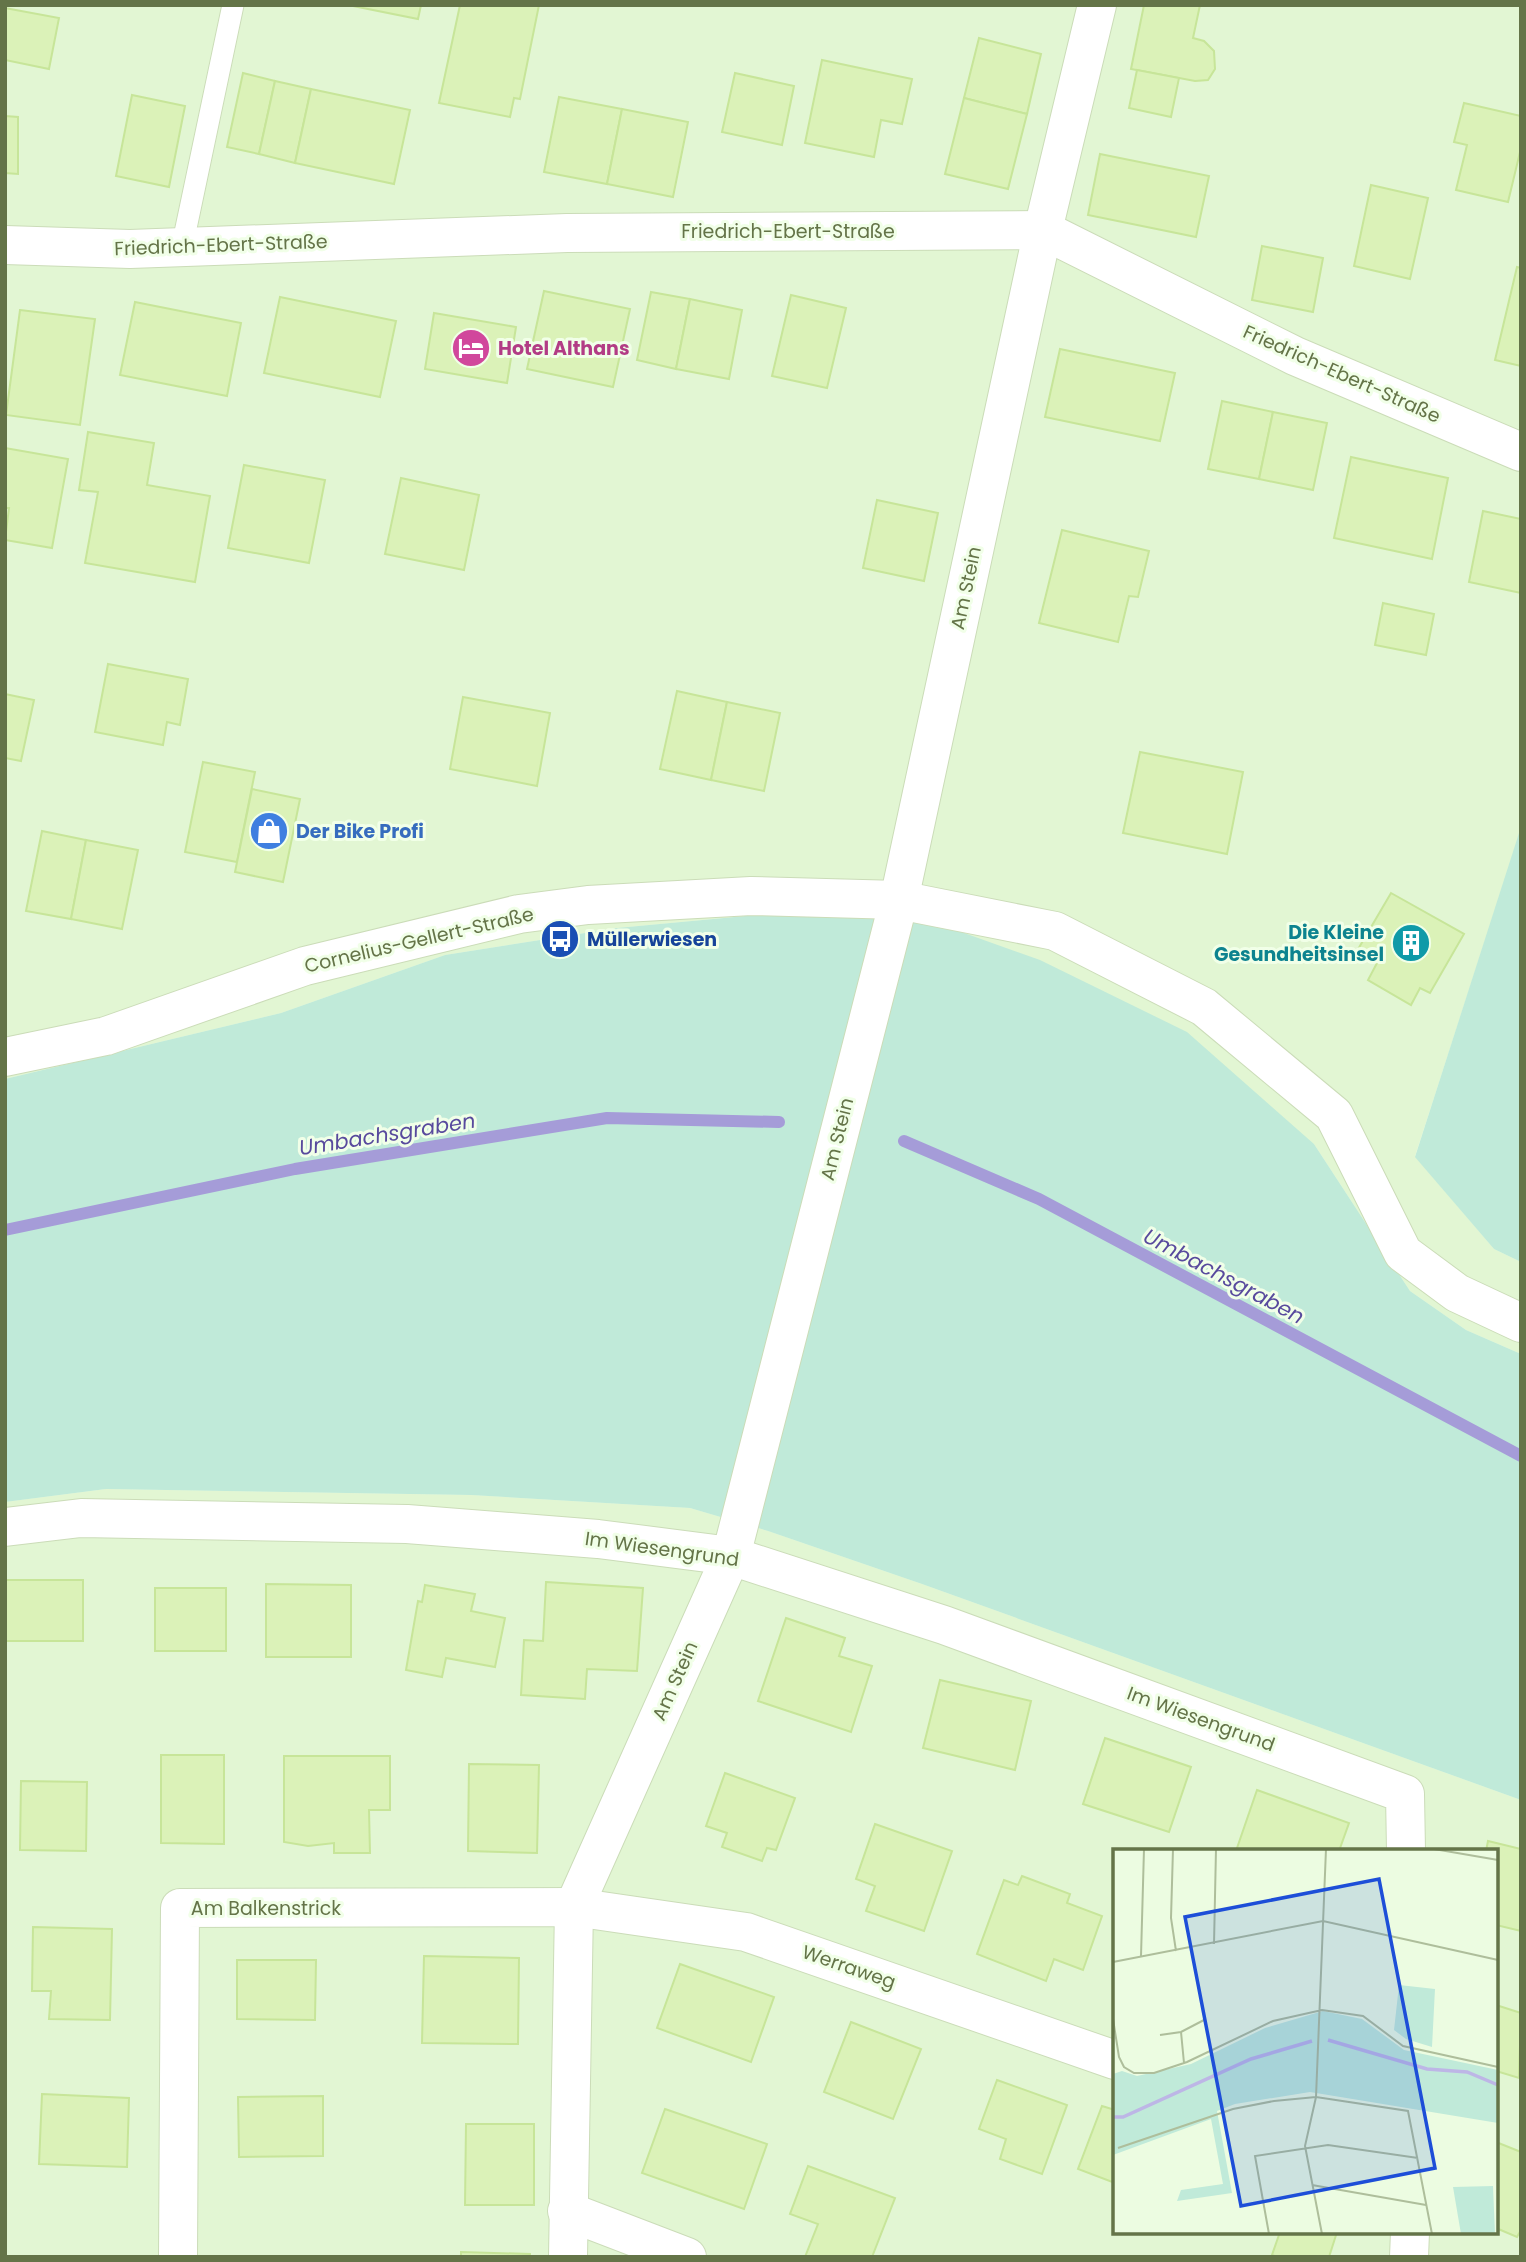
<svg xmlns="http://www.w3.org/2000/svg" width="1526" height="2262" font-family="Poppins,sans-serif">
<rect width="100%" height="100%" fill="#ecfce1"/>
<g fill="#e2f6d3" fill-rule="evenodd">
<path d="M5,5H1521V830L1415,1156L1494,1249L1521,1262V1354L1466,1330L1410,1291L1314,1144L789,912L617,928L445,955L281,1013L5,1079Z"/>
<path d="M106,1489L471,1495L690,1508L768,1531L922,1584L1521,1800V2257H5V1502ZM1115,1851H1496V2232H1115Z"/>
</g>
<g fill="#c0ead9">
<path d="M1520,830H1521V1262L1494,1249L1415,1157Z"/>
<path d="M789,912L911,914L1040,960L1187,1032L1314,1144L1410,1291L1466,1330L1521,1354V1800L922,1584L768,1531L690,1508L471,1495L106,1489L5,1502V1079L281,1013L445,955L617,928Z"/>
</g>
<g fill="none" stroke-linecap="round" stroke-linejoin="round">
<g stroke="#a59cd8" stroke-width="12">
<path d="M904,1141L1039,1199L1521,1456"/>
<path d="M5,1230L295,1169L607,1118L779,1122"/>
</g>
</g>
<g fill="#dbf2b8" stroke="#c7e599" stroke-width="2">
<path d="M348,5H421L418,19Z"/>
<path d="M460,5H539L520,99L514,98L510,117L439,103Z"/>
<path d="M1144,5H1200L1193,38L1204,41L1214,51L1215,69L1208,80L1195,81L1131,69Z"/>
<path d="M5,8L59,18L49,69L5,60Z"/>
<path d="M979,38L1041,54L1027,114L964,98Z"/>
<path d="M822,60L912,79L902,124L881,120L874,157L805,143Z"/>
<path d="M1137,70L1179,78L1171,117L1129,108Z"/>
<path d="M243,73L275,81L259,154L227,147Z"/>
<path d="M735,73L794,86L782,145L722,132Z"/>
<path d="M275,81L311,89L295,163L259,154Z"/>
<path d="M311,89L410,110L394,184L295,163Z"/>
<path d="M132,95L185,106L169,187L116,176Z"/>
<path d="M559,97L622,109L607,184L544,172Z"/>
<path d="M964,98L1027,114L1008,189L945,174Z"/>
<path d="M1464,103L1521,116V148L1508,202L1456,190L1467,145L1454,142Z"/>
<path d="M622,109L688,122L673,197L607,184Z"/>
<path d="M5,116L18,117V174L5,173Z"/>
<path d="M1100,154L1209,176L1196,237L1088,215Z"/>
<path d="M1371,185L1428,198L1410,279L1354,266Z"/>
<path d="M1262,246L1323,258L1313,312L1252,300Z"/>
<path d="M1517,267L1521,268V366L1495,360Z"/>
<path d="M544,291L630,309L613,387L527,369Z"/>
<path d="M651,292L690,299L676,369L637,360Z"/>
<path d="M791,295L846,308L827,388L772,376Z"/>
<path d="M280,297L396,321L380,397L264,373Z"/>
<path d="M690,299L742,310L729,379L676,369Z"/>
<path d="M135,302L241,323L227,396L120,375Z"/>
<path d="M20,310L95,319L80,425L6,415Z"/>
<path d="M434,313L516,327L507,383L425,369Z"/>
<path d="M1060,349L1175,373L1160,441L1045,417Z"/>
<path d="M1222,401L1273,412L1259,479L1208,469Z"/>
<path d="M1273,412L1327,423L1313,490L1259,479Z"/>
<path d="M88,432L154,443L147,485L210,496L195,582L85,563L98,492L79,490Z"/>
<path d="M5,448L68,459L52,548L5,540L9,508H5Z"/>
<path d="M1351,457L1448,478L1432,559L1334,538Z"/>
<path d="M244,465L325,480L309,563L228,548Z"/>
<path d="M401,478L479,495L464,570L385,554Z"/>
<path d="M877,500L938,513L924,581L863,568Z"/>
<path d="M1483,511L1521,519V593L1469,582Z"/>
<path d="M1062,530L1149,551L1138,597L1129,596L1118,642L1039,623Z"/>
<path d="M1383,603L1434,614L1426,655L1375,645Z"/>
<path d="M108,664L188,679L180,725L167,722L163,745L95,732Z"/>
<path d="M677,691L727,702L711,780L660,769Z"/>
<path d="M5,694L34,700L21,761L5,758Z"/>
<path d="M463,697L550,713L537,786L450,769Z"/>
<path d="M727,702L780,713L764,791L711,780Z"/>
<path d="M1140,752L1243,772L1227,854L1123,833Z"/>
<path d="M203,762L255,772L237,862L185,852Z"/>
<path d="M252,789L300,799L283,882L235,872Z"/>
<path d="M42,831L86,840L71,919L26,911Z"/>
<path d="M86,840L138,850L122,929L71,919Z"/>
<path d="M1391,893L1464,934L1430,993L1420,988L1411,1005L1368,980L1377,963L1357,951Z"/>
<path d="M6,1580H83V1641H5Z"/>
<path d="M546,1582L643,1588L637,1671L587,1669L585,1699L521,1695L524,1640L543,1641Z"/>
<path d="M266,1584L351,1585V1657H266Z"/>
<path d="M425,1585L475,1594L471,1611L505,1618L495,1667L446,1658L442,1677L406,1670L418,1601L422,1602Z"/>
<rect x="155" y="1588" width="71" height="63"/>
<path d="M786,1618L845,1638L839,1656L872,1666L851,1732L758,1701Z"/>
<path d="M940,1680L1031,1701L1015,1770L923,1748Z"/>
<path d="M1105,1738L1191,1767L1169,1832L1083,1804Z"/>
<path d="M161,1755H224V1844L161,1843Z"/>
<path d="M284,1756H390V1810H369L370,1853H334V1843L308,1846L284,1842Z"/>
<path d="M469,1764L539,1765L537,1853L468,1851Z"/>
<path d="M725,1773L795,1798L776,1850L767,1848L762,1861L722,1847L727,1833L706,1826Z"/>
<path d="M21,1781L87,1782L86,1851L20,1850Z"/>
<path d="M1257,1790L1349,1823L1339,1851H1236Z"/>
<path d="M875,1824L952,1851L924,1931L866,1911L875,1886L856,1879Z"/>
<path d="M1488,1841L1521,1849V1931L1496,1925V1851H1486Z"/>
<path d="M1022,1876L1070,1894L1067,1903L1102,1916L1083,1970L1054,1959L1046,1981L977,1954L1004,1880L1018,1885Z"/>
<path d="M33,1927L112,1929L110,2020L49,2019L51,1991H32Z"/>
<path d="M424,1956L519,1958L518,2044L422,2043Z"/>
<path d="M237,1960H316L315,2020L237,2019Z"/>
<path d="M680,1964L774,1997L751,2062L657,2028Z"/>
<path d="M1496,2005L1521,2013L1519,2078L1496,2071Z"/>
<path d="M851,2022L921,2049L893,2119L824,2092Z"/>
<path d="M997,2080L1067,2105L1042,2174L1000,2159L1006,2139L979,2129Z"/>
<path d="M42,2094L129,2098L127,2167L39,2164Z"/>
<path d="M323,2096V2156L239,2157L238,2097Z"/>
<path d="M1102,2106L1115,2110V2183L1078,2169Z"/>
<path d="M665,2109L767,2144L744,2209L642,2173Z"/>
<path d="M466,2124H534V2205H465Z"/>
<path d="M1496,2142L1521,2152V2230L1517,2237L1496,2228Z"/>
<path d="M808,2166L895,2198L872,2257H805L818,2224L790,2214Z"/>
<path d="M1280,2232H1337L1329,2257H1277L1272,2255Z"/>
<path d="M461,2252L530,2254V2257H461Z"/>
</g>
<g fill="none" stroke-linecap="round" stroke-linejoin="round">
<g stroke="#cbdcb8" stroke-width="23">
<path id="service" d="M182,247L233,5"/>
</g>
<g stroke="#cbdcb8" stroke-width="40">
<g id="minor">
<path d="M5,245L130,249L567,233L1043,230L1295,356L1521,452"/>
<path d="M5,1057L106,1036L305,966L519,914L588,905L751,896L899,900L1055,931L1204,1007L1334,1115L1403,1253L1457,1293L1521,1323"/>
<path d="M5,1527L81,1518L407,1524L598,1539L731,1556L944,1625L1405,1794L1406,1851"/>
<path d="M567,2211L687,2257"/>
<path d="M178,2257L180,1908L574,1907L746,1932L1115,2060"/>
<path d="M568,2257L574,1907L731,1556L899,900L1043,230L1097,5"/>
<path d="M1409,2257L1410,2232"/>
</g>
</g>
<use href="#service" stroke="#fff" stroke-width="21"/>
<use href="#minor" stroke="#fff" stroke-width="38"/>
</g>
<defs>
<g id="hotel-disc" transform="scale(2.0125)"><circle r="9.5" fill="#d1479c" stroke="#f1ffe8"/><path d="M-6-4.5h1.5V1H6V5H4.5V3h-9V5H-6ZM-4 0a1.8 1.8 0 1 1 3.6 0ZM.5 0V-2.5h3Q6-2.5 6 0Z" fill="#fff"/></g>
<g id="shop-disc" transform="scale(2.0125)"><circle r="9.5" fill="#3f7fe0" stroke="#f1ffe8"/><path d="M-5-2.5h2.3a2.7 3.5 0 0 1 5.4 0H5L5.5 6h-11ZM-1.5-2.5h3a1.5 2.3 0 0 0-3 0Z" fill="#fff"/></g>
<g id="bus-disc" transform="scale(2.0125)"><circle r="9.5" fill="#1a4fb4" stroke="#f1ffe8"/><path d="M-5-6H5V4H4V6H2V4H-2V6H-4V4H-5ZM-3.5-4V0h7V-4ZM-3.5 1.2v1.5H-2V1.2ZM2 1.2v1.5H3.5V1.2Z" fill="#fff"/></g>
<g id="building-disc" transform="scale(2.0125)"><circle r="9.5" fill="#0f9aa8" stroke="#f1ffe8"/><path d="M-4-6H4V6H1V3H-1V6H-4ZM-2.5-4.3h1.7v1.8h-1.7ZM.8-4.3h1.7v1.8H.8ZM-2.5-1h1.7V.8h-1.7ZM.8-1h1.7V.8H.8Z" fill="#fff"/></g>
</defs>
<g fill-rule="evenodd">
<use href="#hotel-disc" x="471" y="348"/>
<use href="#shop-disc" x="269" y="831"/>
<use href="#bus-disc" x="560" y="939"/>
<use href="#building-disc" x="1411" y="943"/>
</g>
<g text-anchor="middle" dominant-baseline="central" stroke-width="6" stroke-linejoin="round" paint-order="stroke">
<g font-size="19" fill="#647448" stroke="#f1ffe8">
<text x="788" y="231">Friedrich-Ebert-Straße</text>
<text transform="translate(221 245) rotate(-2)">Friedrich-Ebert-Straße</text>
<text transform="translate(1342 374) rotate(24)">Friedrich-Ebert-Straße</text>
<text transform="translate(966 588) rotate(-78)">Am Stein</text>
<text transform="translate(419 940) rotate(-13)">Cornelius-Gellert-Straße</text>
<text transform="translate(837 1139) rotate(-76)">Am Stein</text>
<text transform="translate(662 1549) rotate(8)">Im Wiesengrund</text>
<text transform="translate(675 1681) rotate(-66)">Am Stein</text>
<text transform="translate(1201 1719) rotate(20)">Im Wiesengrund</text>
<text x="266" y="1908">Am Balkenstrick</text>
<text transform="translate(849 1967) rotate(19)">Werraweg</text>
</g>
<g font-size="19" font-weight="bold" fill="#b23c85" stroke="#f1ffe8" text-anchor="start">
<text x="498" y="348">Hotel Althans</text>
</g>
<g font-size="19" font-weight="bold" fill="#366cbe" stroke="#f1ffe8" text-anchor="start">
<text x="296" y="831">Der Bike Profi</text>
</g>
<g font-size="19" font-weight="bold" fill="#0d838f" stroke="#f1ffe8" text-anchor="end">
<text x="1384" y="932">Die Kleine<tspan x="1384" dy="22">Gesundheitsinsel</tspan></text>
</g>
<g font-size="19" font-weight="bold" fill="#164399" stroke="#f1ffe8" text-anchor="start">
<text x="587" y="939">Müllerwiesen</text>
</g>
<g font-size="21" font-style="italic" fill="#584a9d" stroke="#f1ffe8">
<text transform="translate(387 1134) rotate(-9)">Umbachsgraben</text>
<text transform="translate(1224 1276) rotate(28)">Umbachsgraben</text>
</g>
</g>
<g transform="translate(1113 1849)">
<rect width="385" height="385" fill="#ecfce1"/>
<path d="M286,136L322,140L319,198L293,190L281,181ZM210,162L249,170L291,201L385,221V274L197,243L122,255L104,262L119,344L64,352L68,341L110,335L98,270L0,306V225L9,222L24,227L78,215L152,179ZM380,337L382,385H348L340,338Z" fill="#c0ead9"/>
<path fill="none" stroke="#bdb6e6" stroke-width="3.5" d="M215,191L314,220L354,223L385,236M0,268H10L138,210L199,192"/>
<path fill="none" stroke="#aebe9b" stroke-width="2" d="M60,0L58,69L63,102M321,0L385,11M101,95L103,0M28,107L31,0M0,113L210,72L385,111M0,170L6,208L11,218L21,224H41L74,213L160,172L209,161L250,167L290,197L385,218M68,183L71,214M47,186L68,183L91,171M5,299L120,260L161,252L203,248L295,262L319,385M199,336L313,356M156,385L142,307L215,296L305,309M209,385L192,297L203,248L213,0"/>
<path fill="#1d4ed8" fill-opacity="0.15" stroke="#1d4ed8" stroke-width="3.5" d="M266,30L322,319L128,357L72,68Z"/>
<rect width="385" height="385" fill="none" stroke="#647448" stroke-width="3.5"/>
</g>
<rect width="1526" height="2262" fill="none" stroke="#647448" stroke-width="14"/>
</svg>
